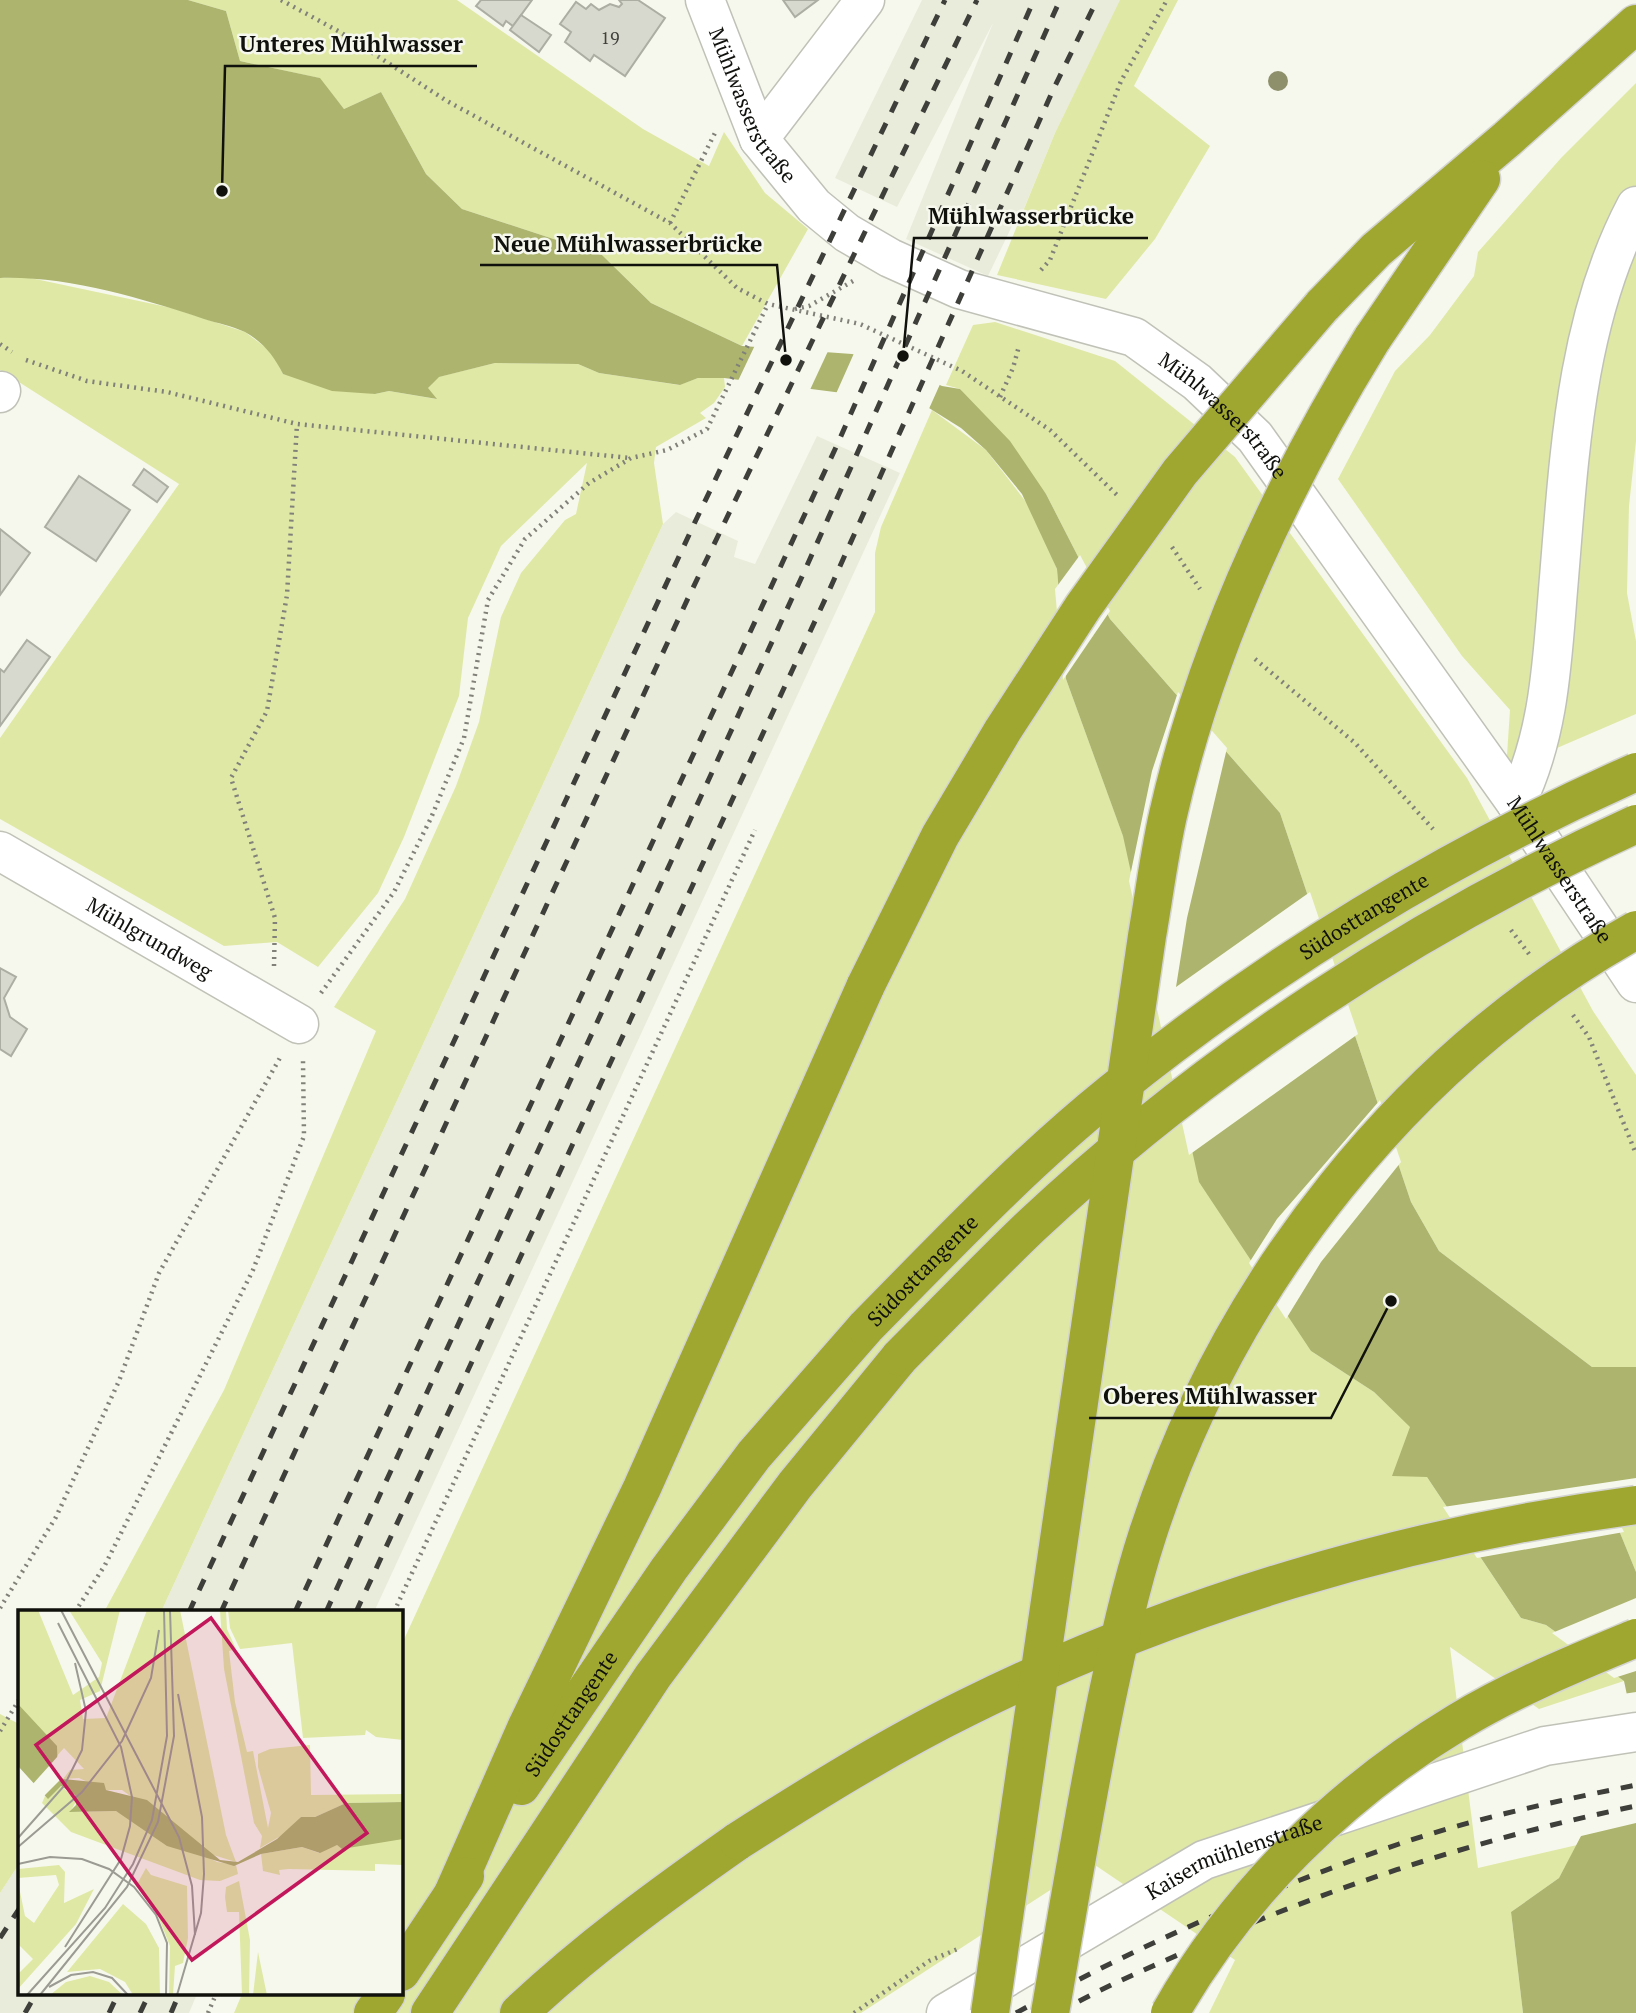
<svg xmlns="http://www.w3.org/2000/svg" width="1636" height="2013" font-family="'PT Serif',serif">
<rect width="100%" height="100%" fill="#f7f8ed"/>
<g fill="#eaecdb">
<path d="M922,0H1121L1055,133L1018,223L1013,224L988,276L906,239L993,23L897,207L835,178Z"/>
<path d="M817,436L900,473L374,1612H161L663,524L676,512L738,541L734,557L755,564Z"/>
<path d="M19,1864V1994H197L189,2013H0V1893Z"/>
</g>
<g fill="#e0e8a6">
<path d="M188,0H457L643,129L709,166L724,132L765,193L808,229L742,346L651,303L602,255L462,209L426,174L381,92L344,109L319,78L240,61L226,11Z"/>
<path d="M1120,0H1178L1134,86L1210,146L1155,239L1106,299L997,275L1055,133Z"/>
<path d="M1636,83V441L1629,506L1627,593L1636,641V714L1506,770L1510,710L1462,656L1338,479L1395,371L1430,335L1474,276L1478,252L1561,158Z"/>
<path d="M26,277L172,308L245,332L273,353L283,374L375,394L389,391L436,399L427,389L438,377L495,363L578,364L599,373L679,385L698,378H724L725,387L714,403L700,413L706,418L656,447L654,463L663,524L161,1612H104L224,1390L376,1031L334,1007L405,899L456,786L479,722L501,617L521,573L565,520L576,514L587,463L501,546L468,618L459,696L404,837L378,893L318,967L277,942L224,946L0,819V738L179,484L0,370V278Z"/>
<path d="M995,322L1115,361L1235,457L1467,778L1593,1011L1636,1075V1367H1592L1439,1251L1411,1202L1280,813L1110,619L1046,494L960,389L946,385L973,325Z"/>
<path d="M932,410L986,450L1033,511L1057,569L1066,679L1311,1351L1374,1392L1411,1427L1427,1477L1521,1618L1546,1625L1624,1681L1539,1709L1450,1647L1478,1868L1577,1845L1559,1878L1511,1912L1523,2013H1209L1235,1960L1092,1863L861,2013H234L242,1994H401V1646L875,612V553L881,527Z"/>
<path d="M1636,1486V1572L1618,1528Z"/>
<path d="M0,1714L19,1724V1864L0,1893Z"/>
</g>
<path fill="#acb46e" d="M0,0H188L226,11L240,61L320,78L344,109L381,92L426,174L462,209L602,255L651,303L742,346L852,354L889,362L942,386L960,389L1010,441L1046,494L1110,619L1280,813L1411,1202L1439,1251L1592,1367H1636V1486L1618,1528L1636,1572V2013H1523L1511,1912L1559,1878L1635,1733L1624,1681L1546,1625L1521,1618L1427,1477L1392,1476L1410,1427L1374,1392L1311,1351L1199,1182L1123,836L1066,679L1057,569L1022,494L986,450L961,428L921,403L724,378H698L680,385L599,373L578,364L495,363L439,377L428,388L437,399L389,391L375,394L332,391L283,374C274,356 263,342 245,332C232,326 217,323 204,319C140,298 68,276 0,278Z"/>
<g fill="#f7f8ed">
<path d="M756,343L829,349L809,392L737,383Z"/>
<path d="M855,351L890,358L941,382L928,411L920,407L835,396Z"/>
<path d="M1080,555L1110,611L1063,680L1055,589Z"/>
<path d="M1178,692L1227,748L1187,918L1176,987L1310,892L1358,1034L1189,1155L1129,881L1152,771Z"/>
<path d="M1380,1100L1401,1162L1321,1262L1286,1319L1249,1263L1277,1219Z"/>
<path d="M1636,1478V1491L1631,1495L1622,1528L1624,1532L1477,1558L1443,1507Z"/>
<path d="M1636,1598V1671L1614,1678L1552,1633Z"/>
<path d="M1636,1692V1823L1577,1837L1632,1732L1623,1694Z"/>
</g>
<g fill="#d8d9ce" stroke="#acada3" stroke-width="2">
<path d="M481,0H532L513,26L506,21L503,26L476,6Z"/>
<path d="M619,0H638L665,18L625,76L594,55L590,61L565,42L571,32L560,24L576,2L586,9L591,4L599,10L610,4L619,7L622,4Z"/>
<path d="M783,0H818L795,17Z"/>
<path d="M521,15L551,35L539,52L510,30Z"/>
<path d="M144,469L168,487L157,502L133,485Z"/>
<path d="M79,476L130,510L96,561L45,527Z"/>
<path d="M0,529L30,553L0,595Z"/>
<path d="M27,640L50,657L0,726V669L4,672Z"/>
<path d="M0,968L16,977L4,998L10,1017L27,1029L11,1056L0,1049Z"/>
</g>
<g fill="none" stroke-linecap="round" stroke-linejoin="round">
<g stroke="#c0c2b8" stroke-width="41">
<g id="minor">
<path id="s1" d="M705,0L759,139L814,206L847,233L890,258L959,289L1134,337L1197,382L1255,437L1516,803L1636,983"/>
<path d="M759,139L865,0"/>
<path d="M0,393L1,391"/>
<path d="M1516,803C1549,735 1552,664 1558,590C1569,461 1574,323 1636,206"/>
<path id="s2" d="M0,851L299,1024"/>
<path id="s3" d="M946,2013L1204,1860L1545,1746L1636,1732"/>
</g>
</g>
<g stroke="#d4d4d3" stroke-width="41">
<g id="highway">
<path d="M1322,306L1376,250L1507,139L1636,24"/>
<path d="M1372,339L1481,179"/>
<path id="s4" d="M521,1786L669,1569L754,1455L866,1327"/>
<path d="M452,1896L527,1726L642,1488L866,985"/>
<path d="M401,1972L465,1876"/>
<path d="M373,2013L386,1994"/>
<path d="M430,2013L653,1676L795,1485L900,1357"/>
<path d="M519,2013C587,1949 661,1895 738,1841"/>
</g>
</g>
<g stroke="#81817a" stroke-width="4.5" stroke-dasharray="2 5" stroke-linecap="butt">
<path d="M281,0L340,32L447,101L670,223L737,288L768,304L860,324L962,371L1050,430L1117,495"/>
<path d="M670,223L715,133"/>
<path d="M1041,270L1050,260L1121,81L1167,0"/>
<path d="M795,309L809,306L853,281"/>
<path d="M0,344L12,352"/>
<path d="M26,360L87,381L167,392L297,424L630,458"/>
<path d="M1000,397L1013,368L1019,346"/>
<path d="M1172,547L1200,589"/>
<path d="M1255,659L1355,743L1433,829"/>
<path d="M1511,930L1529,954"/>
<path d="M274,966L275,918L231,778L267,711L287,595L297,424"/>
<path d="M321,993L394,892L431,818L464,738L488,600L525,539L589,483L631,458L667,450L707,429L768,304"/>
<path d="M1573,1015L1589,1037L1636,1154"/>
<path d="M0,1608L56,1517L119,1381L159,1273L281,1056"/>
<path d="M75,1612L105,1565L253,1270L304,1136L303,1060"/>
<path d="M394,1612L755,830"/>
<path d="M0,1731L19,1700"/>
<path d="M208,2013L216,1994"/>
<path d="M854,2013L929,1961L960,1948"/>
</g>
<use href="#minor" stroke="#fff" stroke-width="38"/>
<use href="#highway" stroke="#9fa730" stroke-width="38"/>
<g stroke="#3e3e3a" stroke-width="5" stroke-dasharray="12 12" stroke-linecap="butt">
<path d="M189,1612L695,522L945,0"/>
<path d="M221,1612L689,596L977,0"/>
<path d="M295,1612L837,445L1034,0"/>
<path d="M326,1612L805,570L1060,0"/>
<path d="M356,1612L828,593L1054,88L1097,0"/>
<path d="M0,1938L19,1909"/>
<path d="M25,2013L36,1994"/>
<path d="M109,2013L118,1994"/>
<path d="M140,2013L149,1994"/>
<path d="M171,2013L179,1994"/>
<path d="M1016,2013C1139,1945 1267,1889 1399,1844C1476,1818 1557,1801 1636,1785"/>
<path d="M1058,2013C1104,1986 1154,1966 1202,1944C1342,1883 1486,1837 1636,1806"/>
</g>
<g stroke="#d4d4d3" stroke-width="41" stroke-linecap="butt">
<g id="highway-bridge">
<path d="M866,985L940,836L1003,730L1083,607L1180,472L1322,306"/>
<path id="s5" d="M866,1327C945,1247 1023,1164 1111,1093C1269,964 1449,855 1636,772"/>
<path d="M900,1357C944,1313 986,1269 1031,1226C1207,1061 1416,924 1636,824"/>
<path d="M738,1841C812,1794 887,1747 966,1708C1176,1604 1404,1536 1636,1505"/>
<path d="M990,2013L1147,936C1154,896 1159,855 1168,815C1206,647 1282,485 1372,339"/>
<path d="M1050,2013C1068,1909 1085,1805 1106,1702C1118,1645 1130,1588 1148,1533C1229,1284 1406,1058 1636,930"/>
<path d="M1170,2013C1237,1894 1342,1792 1458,1722C1514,1688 1576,1663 1636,1638"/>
</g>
</g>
<use href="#highway-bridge" stroke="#9fa730" stroke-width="38"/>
</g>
<circle fill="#8e906c" cx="1278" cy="81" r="10"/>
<g text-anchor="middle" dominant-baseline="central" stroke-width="5" stroke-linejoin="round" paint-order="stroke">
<g font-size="18" fill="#42423d">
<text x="610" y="37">19</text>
</g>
<g font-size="21" fill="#10100d" stroke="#f7f8ed">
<text stroke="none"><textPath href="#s1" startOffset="116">Mühlwasserstraße</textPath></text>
<text stroke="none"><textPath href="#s1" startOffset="705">Mühlwasserstraße</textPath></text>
<text stroke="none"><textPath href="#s1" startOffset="1272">Mühlwasserstraße</textPath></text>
<text stroke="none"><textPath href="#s5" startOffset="648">Südosttangente</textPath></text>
<text stroke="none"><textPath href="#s2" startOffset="173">Mühlgrundweg</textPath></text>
<text stroke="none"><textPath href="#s5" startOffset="80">Südosttangente</textPath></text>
<text stroke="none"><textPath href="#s4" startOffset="88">Südosttangente</textPath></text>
<text stroke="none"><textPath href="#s3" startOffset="329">Kaisermühlenstraße</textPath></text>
</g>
</g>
<g transform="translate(18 1610)">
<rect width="385" height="385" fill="#f7f8ed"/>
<path d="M0,0H20L55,85L81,67L84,53L51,0H102L82,81L62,90L65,109L88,108L129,0H162L208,225L218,252L192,244L104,180H87L61,168L45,169L52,160L66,159L46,138L37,148L0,94ZM202,0H208L209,19L218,39L211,41L217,92L229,142L235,141L250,218L253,203L240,157V144L252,139L292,135L293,185L385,184V192L328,193L297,207H283L268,223L242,238L244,226L236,213L206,59ZM210,0H385V130L358,127L348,120L347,125L285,128L274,33L222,39L212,18ZM43,176L59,190L52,202L98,201L199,252L218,255L220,264L202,271L182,270L53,222L24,193L27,186L30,188ZM369,229H385V255L357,254V261L271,259L261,260L262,265L245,261L243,244L284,237L301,243L304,238L319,235L325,239ZM41,255L47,262L46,293L76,279L58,314L0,379V364L15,349L0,334V272L7,306L16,313L41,275L38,265L0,268V259ZM128,258L133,265L169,276L170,328L165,353L157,356L155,385H151L152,336L136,296L118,276ZM221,271L232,330L231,385H224L221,302H209L207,287L208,277ZM105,294L128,314L141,338L142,385H115L107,372L82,359L49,362ZM240,342L249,385H235ZM72,366L91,372L105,385H32L48,372Z" fill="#e0e8a6"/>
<path d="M0,94L39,136L40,165L45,169L86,173L88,180L129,190L202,250L220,252L259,229L283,207H297L328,193L385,192V229L324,239L319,235L302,243L284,237L243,244L216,256L149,236L98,201L51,202L58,195L57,185L43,176L30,189L0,156Z" fill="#acb46e"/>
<path d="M40,146L46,166L25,187L13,176Z" fill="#f7f8ed"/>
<path fill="none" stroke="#9b9b93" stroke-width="2" d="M43,0L161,227L174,276L177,325M40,13L103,137L114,187L112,216L103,249L47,337M0,228L46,176L64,140L68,101L57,53M0,237L64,182L104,131L133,68L141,20M0,254L32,247L64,249L91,259L116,277L138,305L149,333L148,385M31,377L53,365L75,362L94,368L110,385M9,385L87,298L115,254L134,210L149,126L146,0M22,385L109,277L140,212L156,126L152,0M159,385L183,303L186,264L184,207L160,84"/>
<path fill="#c2185b" fill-opacity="0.15" stroke="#c2185b" stroke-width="3.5" d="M193,8L349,223L174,350L18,135Z"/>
<rect width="385" height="385" fill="none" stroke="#10100d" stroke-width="3.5"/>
</g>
<path fill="none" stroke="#10100d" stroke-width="2.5" d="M222 191L225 66H477M903 356L914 238H1148M786 360L777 265H480M1391 1301L1331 1418H1089"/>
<g fill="#10100d" stroke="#f7f8ed" stroke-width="2.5">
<circle cx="222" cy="191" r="7"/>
<circle cx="903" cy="356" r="7"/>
<circle cx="786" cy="360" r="7"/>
<circle cx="1391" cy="1301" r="7"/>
</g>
<g font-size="23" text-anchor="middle" font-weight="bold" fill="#10100d" stroke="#f7f8ed" stroke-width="5" stroke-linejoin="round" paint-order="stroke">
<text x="351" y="52">Unteres Mühlwasser</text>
<text x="1031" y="224">Mühlwasserbrücke</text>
<text x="628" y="252">Neue Mühlwasserbrücke</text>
<text x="1210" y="1404">Oberes Mühlwasser</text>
</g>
</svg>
